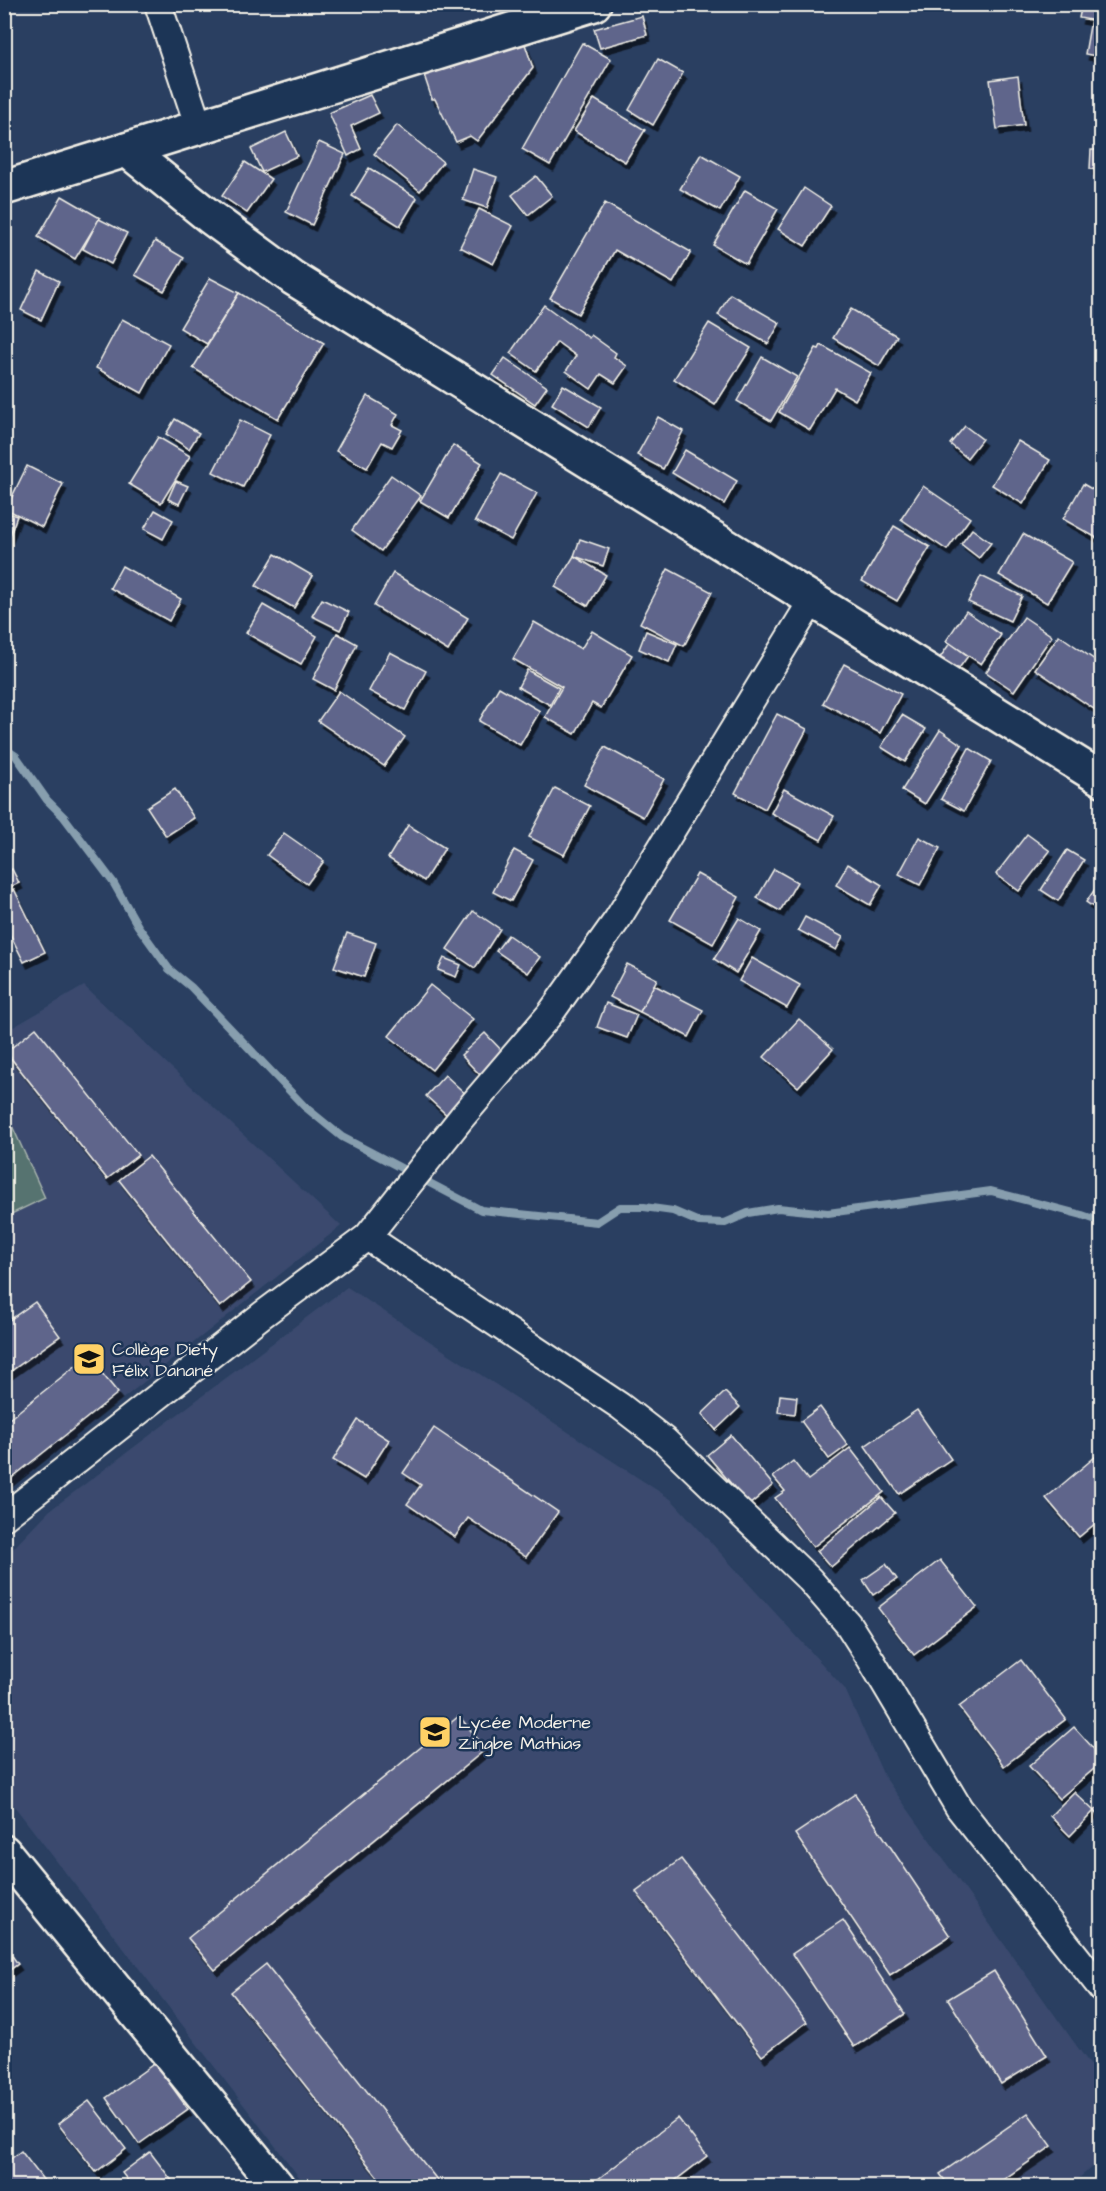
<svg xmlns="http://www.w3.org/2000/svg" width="1106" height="2191" font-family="'Architects Daughter',sans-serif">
<defs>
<filter id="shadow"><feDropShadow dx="3.5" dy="6" stdDeviation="0" flood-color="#0009"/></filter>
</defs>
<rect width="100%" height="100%" fill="#2a3f61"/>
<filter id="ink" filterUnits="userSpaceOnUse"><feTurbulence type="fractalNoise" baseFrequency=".0167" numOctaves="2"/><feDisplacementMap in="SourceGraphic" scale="12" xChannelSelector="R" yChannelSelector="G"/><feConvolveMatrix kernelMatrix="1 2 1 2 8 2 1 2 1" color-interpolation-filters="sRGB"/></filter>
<g filter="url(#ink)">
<g fill="#3a4a6e">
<path d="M84,986L341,1226L5,1492V1032Z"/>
<path d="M347,1287L672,1500L845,1689L884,1776L1101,2080V2159L1070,2186H306L5,1794V1557L49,1511Z"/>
</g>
<path fill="#577370" stroke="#a6b2ac" stroke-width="1.5" d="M4,1108L45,1198L5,1217H4Z"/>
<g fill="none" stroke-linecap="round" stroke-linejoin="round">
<path stroke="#879eae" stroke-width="8" d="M4,748L16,756L47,800L64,817L113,882L138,926L169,969L191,987L304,1106L342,1137L481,1210L597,1222L620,1207H644L673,1211L699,1222L725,1223L748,1213L778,1208L828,1213L991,1191L1082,1215L1102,1222"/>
</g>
<g fill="#5e658b" stroke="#f4f1e8" stroke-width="1.5" filter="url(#shadow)">
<path d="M1082,4H1102V57L1085,54L1091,20L1079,18Z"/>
<path d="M642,16L647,35L600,48L594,29Z"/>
<path d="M582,43L611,59L550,165L522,149Z"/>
<path d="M525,44L533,68L477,141L470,136L456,142L435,99H432L424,75Z"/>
<path d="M658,59L683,73L653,125L629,110Z"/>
<path d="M1018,76L1024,125L997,129L990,80Z"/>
<path d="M1102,76V103L1097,102Z"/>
<path d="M370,95L379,113L351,126L361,149L348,156L329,113Z"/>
<path d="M594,99L645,130L625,162L574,131Z"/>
<path d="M397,125L443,162L420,191L374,154Z"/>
<path d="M286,132L297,156L262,172L251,149Z"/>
<path d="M319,142L345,154L312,225L286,212Z"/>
<path d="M1091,150H1102V170L1090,169Z"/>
<path d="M701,154L740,176L720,211L680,189Z"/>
<path d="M245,162L271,179L247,213L222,196Z"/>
<path d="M369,168L417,198L400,226L352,196Z"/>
<path d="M473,169L497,177L487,208L463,200Z"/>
<path d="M536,176L552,196L528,215L512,195Z"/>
<path d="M804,188L831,206L805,246L778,229Z"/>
<path d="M745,190L778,209L746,264L713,245Z"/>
<path d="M62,196L100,218L75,259L38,237Z"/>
<path d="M605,203L691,252L673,283L615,250L578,314L550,298Z"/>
<path d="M479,209L513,226L493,264L460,247Z"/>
<path d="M99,219L127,233L111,264L83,249Z"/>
<path d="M155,241L184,258L164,291L135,275Z"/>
<path d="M39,271L59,281L41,320L21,310Z"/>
<path d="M210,278L239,293L207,344L180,328Z"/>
<path d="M239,293L324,343L278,419L193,368Z"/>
<path d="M730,294L780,323L768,344L718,315Z"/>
<path d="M544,305L589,338L591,335L616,353L614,357L627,366L615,383L601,374L591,389L566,371L576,356L557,342L536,371L510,353Z"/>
<path d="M851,309L897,336L879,366L833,338Z"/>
<path d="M122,319L169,344L142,393L96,368Z"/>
<path d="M709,323L751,348L715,405L674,379Z"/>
<path d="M821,345L871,373L855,400L835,388L810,430L779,412L816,348L819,349Z"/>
<path d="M762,357L797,377L771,421L737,401Z"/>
<path d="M505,358L547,387L535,404L493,375Z"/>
<path d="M563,385L601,407L589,427L552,404Z"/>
<path d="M367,396L398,414L392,425L402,430L392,447L382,442L367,468L336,451Z"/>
<path d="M658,417L683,431L663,469L637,455Z"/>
<path d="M175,419L199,433L189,449L166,434Z"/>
<path d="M240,420L270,435L243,487L213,472Z"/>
<path d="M965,426L982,439L967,458L950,444Z"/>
<path d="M158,437L190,456L161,503L129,484Z"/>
<path d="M1018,441L1050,460L1023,504L992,485Z"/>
<path d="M453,445L482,463L449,518L420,501Z"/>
<path d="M685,450L737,481L724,504L672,473Z"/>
<path d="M27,466L63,484L42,527L6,509Z"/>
<path d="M501,474L537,493L511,540L475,521Z"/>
<path d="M391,475L421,496L381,551L352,530Z"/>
<path d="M176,481L188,486L179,504L168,499Z"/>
<path d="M1083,484L1102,495V541L1063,519Z"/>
<path d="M923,486L970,518L947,550L901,519Z"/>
<path d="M155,510L173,520L163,539L144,529Z"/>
<path d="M4,512L17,516L8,540L4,538Z"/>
<path d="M894,526L930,547L897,601L862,581Z"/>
<path d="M972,529L991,543L979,558L961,544Z"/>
<path d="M1023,534L1072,562L1047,603L999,575Z"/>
<path d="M580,539L609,549L603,566L574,556Z"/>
<path d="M275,554L313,576L294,608L256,586Z"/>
<path d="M574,556L606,575L588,606L555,587Z"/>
<path d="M122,566L181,599L169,621L110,588Z"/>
<path d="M668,569L712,592L684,646L640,623Z"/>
<path d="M393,573L468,618L448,651L374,606Z"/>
<path d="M981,576L1022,596L1010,621L968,602Z"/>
<path d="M322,599L349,612L340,630L312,616Z"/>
<path d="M263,605L317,636L301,664L246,633Z"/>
<path d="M966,611L1001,635L981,664L946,641Z"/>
<path d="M1024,617L1052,636L1014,691L986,672Z"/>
<path d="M534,622L581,649L592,631L632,655L601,708L592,703L575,734L545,717L562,687L513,659Z"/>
<path d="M646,631L677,644L669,662L639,649Z"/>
<path d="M337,633L357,644L334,690L313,679Z"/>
<path d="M1059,635L1102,665V698L1094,709L1035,669Z"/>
<path d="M950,643L968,656L957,671L939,659Z"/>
<path d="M390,652L426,671L405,710L369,691Z"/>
<path d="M844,664L901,694L880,733L823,703Z"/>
<path d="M527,670L559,688L550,705L518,687Z"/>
<path d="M499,687L540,711L520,745L479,721Z"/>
<path d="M339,691L405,737L384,766L318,721Z"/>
<path d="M777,714L807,729L765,809L735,793Z"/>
<path d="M902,715L926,729L905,762L881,747Z"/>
<path d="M940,730L962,745L925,804L902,790Z"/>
<path d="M605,747L664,779L643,817L584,785Z"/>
<path d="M969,748L991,761L964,811L941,799Z"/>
<path d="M555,788L590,806L564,855L529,837Z"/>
<path d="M175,789L194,818L166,836L147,807Z"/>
<path d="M784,789L834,816L821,840L771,813Z"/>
<path d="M408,825L445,848L424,881L388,858Z"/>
<path d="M284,833L324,861L307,884L267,855Z"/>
<path d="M1027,834L1050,851L1019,891L996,874Z"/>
<path d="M919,837L940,848L920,885L899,874Z"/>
<path d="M514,850L533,860L511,901L493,892Z"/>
<path d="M1067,850L1084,860L1058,901L1041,890Z"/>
<path d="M848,864L882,885L870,905L836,885Z"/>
<path d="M12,869L19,883L4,890V873Z"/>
<path d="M774,869L797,882L780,911L757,898Z"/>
<path d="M697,874L739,897L713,944L670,920Z"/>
<path d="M1102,879V913L1086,902Z"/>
<path d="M14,889L45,952L24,962L4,922V893Z"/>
<path d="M473,911L500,929L475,968L447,949Z"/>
<path d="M805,917L843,937L836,950L798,930Z"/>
<path d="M739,918L761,931L736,973L714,959Z"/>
<path d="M347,933L376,943L364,977L334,967Z"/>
<path d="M508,935L540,957L528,973L496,951Z"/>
<path d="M444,958L461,965L456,977L438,970Z"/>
<path d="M752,958L800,985L787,1008L739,981Z"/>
<path d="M627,964L657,979L640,1012L610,997Z"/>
<path d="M430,985L473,1019L432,1070L389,1036Z"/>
<path d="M654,985L703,1010L689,1037L640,1012Z"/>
<path d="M606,1003L637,1015L627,1038L597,1027Z"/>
<path d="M799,1019L833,1049L798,1087L764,1057Z"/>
<path d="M36,1028L138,1155L107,1179L6,1052Z"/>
<path d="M485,1033L505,1054L481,1076L461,1055Z"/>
<path d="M445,1075L470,1098L450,1118L426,1096Z"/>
<path d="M149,1156L251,1282L220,1307L119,1180Z"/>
<path d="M35,1302L60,1336L4,1376V1324Z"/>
<path d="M88,1356L118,1393L4,1484V1423Z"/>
<path d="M725,1392L740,1407L716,1430L702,1414Z"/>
<path d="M780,1395L797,1397L795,1414L778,1412Z"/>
<path d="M820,1407L848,1445L829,1459L801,1421Z"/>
<path d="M917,1410L951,1459L899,1494L865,1446Z"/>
<path d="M358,1420L389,1440L364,1479L333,1460Z"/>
<path d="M434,1428L558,1512L526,1557L468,1518L455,1537L407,1504L421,1485L403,1473Z"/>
<path d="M731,1435L773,1485L749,1505L707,1455Z"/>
<path d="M850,1448L884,1492L813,1547L775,1498L785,1491L773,1477L793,1461L808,1480Z"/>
<path d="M1102,1451V1518L1079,1537L1046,1498Z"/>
<path d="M881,1497L895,1513L831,1567L817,1551Z"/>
<path d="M940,1560L977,1607L914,1655L878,1608Z"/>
<path d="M886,1564L897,1579L873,1595L863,1580Z"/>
<path d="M1021,1660L1066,1719L1004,1766L959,1707Z"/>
<path d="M1102,1713V1731L1093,1720Z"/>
<path d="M459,1716L486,1749L215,1970L188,1938Z"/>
<path d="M1074,1727L1102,1758V1762L1059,1799L1029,1766Z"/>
<path d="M1074,1792L1094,1811L1070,1836L1050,1816Z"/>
<path d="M855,1794L950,1936L890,1975L795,1834Z"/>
<path d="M1102,1805V1820L1094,1811Z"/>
<path d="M681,1859L807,2022L762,2056L636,1892Z"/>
<path d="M843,1920L905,2014L854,2047L792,1954Z"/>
<path d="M8,1950L18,1964L4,1974V1952Z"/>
<path d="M266,1964L442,2186H385L231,1992Z"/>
<path d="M994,1971L1047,2056L1001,2084L948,1999Z"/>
<path d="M155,2063L188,2109L139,2144L106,2098Z"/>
<path d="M89,2101L126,2149L96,2172L58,2124Z"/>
<path d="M1028,2113L1052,2146L994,2186H949L940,2174Z"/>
<path d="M678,2118L707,2156L668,2186H589Z"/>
<path d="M21,2151L48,2186H4V2164Z"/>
<path d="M150,2152L176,2186H132L122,2173Z"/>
</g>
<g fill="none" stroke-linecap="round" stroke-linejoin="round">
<g stroke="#f4f1e8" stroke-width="30">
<g id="street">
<path d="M158,4L199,128"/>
<path d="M367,1237L620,1406L664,1440L810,1580L848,1624L871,1660L959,1808L1102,1989"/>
<path d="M4,1517L262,1315L367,1237L462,1117L550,1014L617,920L813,599"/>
</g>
</g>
<g stroke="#f4f1e8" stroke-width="38">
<g id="secondary">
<path d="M127,150L210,217L293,278L1102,779"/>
<path d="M4,1852L277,2186"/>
</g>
</g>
<g stroke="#f4f1e8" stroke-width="38">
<path id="primary" d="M4,188L594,4"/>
</g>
<use href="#street" stroke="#1d3557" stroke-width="26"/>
<use href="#secondary" stroke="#1d3557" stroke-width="33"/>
<use href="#primary" stroke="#1d3557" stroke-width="33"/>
</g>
</g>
<defs>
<g id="school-square" transform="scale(1.725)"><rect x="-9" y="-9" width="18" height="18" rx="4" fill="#ffd166" stroke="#1d3557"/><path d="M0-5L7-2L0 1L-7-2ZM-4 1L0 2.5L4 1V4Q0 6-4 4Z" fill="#111"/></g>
</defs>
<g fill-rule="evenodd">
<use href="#school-square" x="89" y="1359"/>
<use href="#school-square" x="435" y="1732"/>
</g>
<g text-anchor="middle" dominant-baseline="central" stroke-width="5" stroke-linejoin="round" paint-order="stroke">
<g font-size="18" fill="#f4f1e8" stroke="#1d3557" text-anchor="start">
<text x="112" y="1349">Collège Diety<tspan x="112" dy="21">Félix Danané</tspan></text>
<text x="458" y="1722">Lycée Moderne<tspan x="458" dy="21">Zingbe Mathias</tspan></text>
</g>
</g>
<rect width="1106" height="2191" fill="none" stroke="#1d3557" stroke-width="24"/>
<rect x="12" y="12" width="1082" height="2167" fill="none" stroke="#f4f1e8" stroke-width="2" filter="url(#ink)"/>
</svg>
